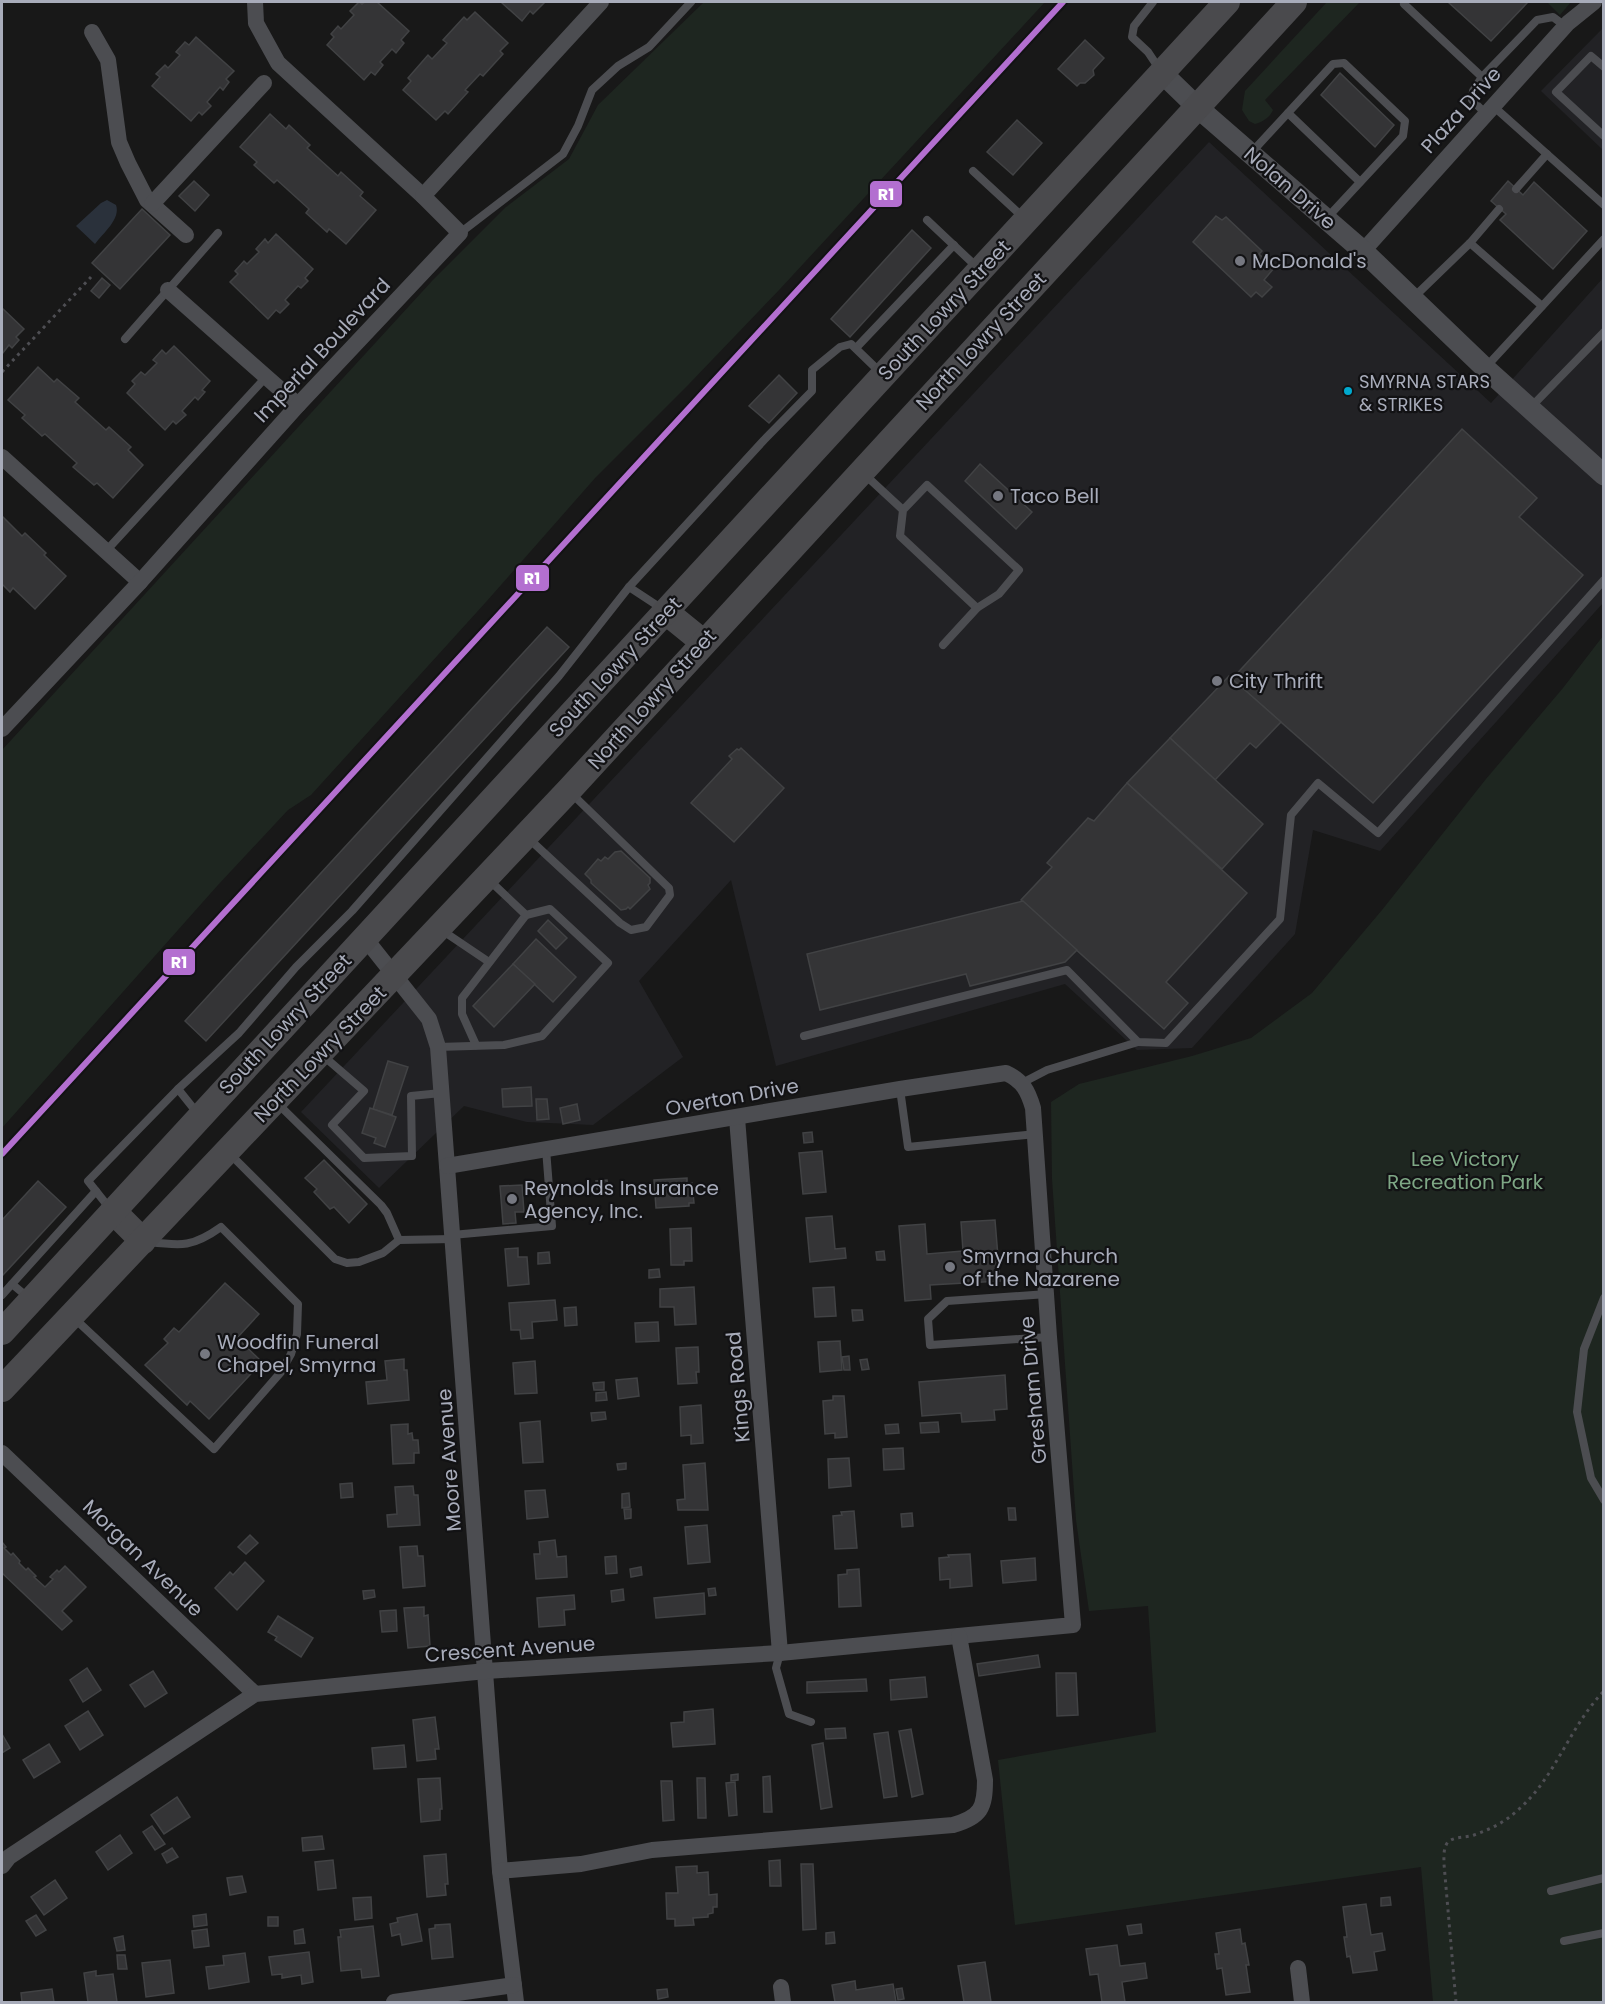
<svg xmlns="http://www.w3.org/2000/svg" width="1605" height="2004" font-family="Poppins,sans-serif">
<rect width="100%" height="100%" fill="#181818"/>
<g fill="#222225">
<path d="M1603,28V150L1541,91Z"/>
<path d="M1209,142L1491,403L1603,278V603L1380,851L1313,830L1295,934L1192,1048L1137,1050L1065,984L776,1066L731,880L639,981L683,1057L593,1125L527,1122L464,1106L379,1188L301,1112Z"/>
</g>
<g fill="#1e2620">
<path d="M704,2H1045L780,289L689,384L596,477L486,602L311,795L288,810L218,885L2,1128V750L432,281L506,207L569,159L598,105Z"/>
<path d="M1327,2H1360L1265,100L1273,110C1270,117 1263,122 1255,124L1249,121L1242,110L1245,91Z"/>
<path d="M1547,2H1571L1560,15Z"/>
<path d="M1603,636V2002H1433L1421,1867L1015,1925L998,1760L1156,1732L1148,1606L1089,1611L1076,1520L1052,1179L1051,1102L1079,1084L1192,1056L1251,1038L1312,993L1382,910L1486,779L1563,688Z"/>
</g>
<path fill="#2a313b" d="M107,200L116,205C121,219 103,233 95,244L76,226L101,203Z"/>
<g fill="#343436" stroke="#414244" stroke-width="1.5">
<path d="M359,2L362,4L365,2H377L409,31L401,40L404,43L396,53L392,49L380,62L383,65L375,75L371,72L364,80L327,45L334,37L331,34L338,26L341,29L354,15L350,11Z"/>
<path d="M501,2H545L533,14L530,11L522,21Z"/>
<path d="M1448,2H1528L1491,41Z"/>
<path d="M475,12L508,43L500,51L503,54L483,76L480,74L465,90L468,92L448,114L445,111L436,120L403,90L411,81L408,78L428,55L432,59L447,43L443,40L464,17L467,20Z"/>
<path d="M196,37L234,71L226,79L229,82L223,90L220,87L207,102L211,106L202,115L199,112L191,121L152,86L160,77L156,74L165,65L168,68L180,55L176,52L185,42L189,45Z"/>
<path d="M1085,40L1104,58L1093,70L1094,75L1085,83H1080L1077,86L1058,69Z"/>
<path d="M1340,73L1394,125L1375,147L1321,95Z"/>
<path d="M270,114L286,129L289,125L310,145L307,148L338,176L341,172L363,192L360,196L376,210L346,244L329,229L327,232L306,213L309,209L277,180L274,183L254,165L257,162L240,147Z"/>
<path d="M1017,120L1042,143L1013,175L987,152Z"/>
<path d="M194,181L209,195L195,211L179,196Z"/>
<path d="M1508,181L1523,195L1534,182L1587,231L1553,269L1500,220L1506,214L1491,201Z"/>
<path d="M142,209L170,235L120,289L92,263Z"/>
<path d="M1216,216L1222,220L1226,217L1262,251L1259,254L1274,268L1264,280L1272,287L1262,297L1256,292L1251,297L1193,242Z"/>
<path d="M912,230L931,248L850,337L831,319Z"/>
<path d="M276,234L313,269L305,278L308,281L301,288L298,286L285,300L289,304L280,313L276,310L268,319L230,282L238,274L235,271L244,261L247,264L259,252L256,249L265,239L268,243Z"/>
<path d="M102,278L110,285L99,298L91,291Z"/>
<path d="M2,308L24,329L16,337L19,340L12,348L9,345L2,354Z"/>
<path d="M174,346L210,381L202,390L205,392L198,400L195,397L182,411L186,415L176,424L173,421L165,430L127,393L135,384L132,381L141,372L145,375L157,363L153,360L162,350L166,354Z"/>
<path d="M38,367L54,382L57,379L79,398L75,402L106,430L109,427L131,447L128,450L143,465L113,498L97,483L94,485L73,467L77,463L45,434L42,436L22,418L25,415L8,400Z"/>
<path d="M779,375L797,393L769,423L749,406Z"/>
<path d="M1462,429L1537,498L1519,517L1583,575L1373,803L1232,679Z"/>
<path d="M980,464L1032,512L1016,529L965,481Z"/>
<path d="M2,516L22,536L25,533L46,553L44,555L66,576L35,609L13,588L10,592L2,584Z"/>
<path d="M547,627L569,647L206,1041L185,1021Z"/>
<path d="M1229,676L1281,722L1256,748L1250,743L1215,780L1170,738Z"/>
<path d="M1170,738L1263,824L1222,869L1127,783Z"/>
<path d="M741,748L784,788L734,842L691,803L732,759L729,756L737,749L739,750Z"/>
<path d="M1127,783L1247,893L1166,982L1188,1003L1164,1029L1021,900L1052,867L1047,863L1088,818L1094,821Z"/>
<path d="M621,851L650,878V883L648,885L650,889L630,909L628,907L626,909L621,910L591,883V880L585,874L598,859L601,861L605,857L608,859L615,852Z"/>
<path d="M1023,901L1077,950L1065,962L970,986L966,974L820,1010L807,954Z"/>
<path d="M548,920L567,938L556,949L538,931Z"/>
<path d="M536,939L576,977L553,1002L513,964Z"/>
<path d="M513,964L535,984L494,1027L473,1006Z"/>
<path d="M388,1061L408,1067L392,1115L373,1109Z"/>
<path d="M531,1087L532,1106L503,1107L502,1089Z"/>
<path d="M536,1099H547L549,1119L537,1120Z"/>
<path d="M577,1104L580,1120L563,1124L560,1108Z"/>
<path d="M370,1108L396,1117L385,1147L374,1143L376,1138L362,1133Z"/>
<path d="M812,1132L813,1142L804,1143L803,1133Z"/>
<path d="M822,1151L826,1192L803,1194L799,1153Z"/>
<path d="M324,1160L367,1204L349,1223L334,1207L330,1209L314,1192L317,1189L305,1178Z"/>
<path d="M687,1178V1183H692L694,1203H689V1206L656,1208L654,1180Z"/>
<path d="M607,1180L608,1188L597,1189L596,1181Z"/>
<path d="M38,1181L66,1207L2,1276V1220Z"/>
<path d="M522,1185L524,1212H515L516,1223L503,1224L500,1186Z"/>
<path d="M832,1216L835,1249L845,1248L846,1258L810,1262L806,1218Z"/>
<path d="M995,1220L1000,1281L930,1285L931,1299L905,1301L899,1226L925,1224L927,1254L963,1251L961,1222Z"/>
<path d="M691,1228L692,1261H684V1265H671L670,1229Z"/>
<path d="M518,1248V1257H527L529,1284L508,1286L505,1249Z"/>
<path d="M884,1251L885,1260H877L876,1252Z"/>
<path d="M549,1252L550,1263L538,1264V1253Z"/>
<path d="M659,1269L660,1277L649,1278V1270Z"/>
<path d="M225,1283L259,1314L237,1338L262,1362L209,1419L190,1401L187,1405L145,1365L168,1343L164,1339L174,1328L179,1332Z"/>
<path d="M694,1287L696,1324L675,1325L674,1307H660V1289Z"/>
<path d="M834,1287L836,1316L815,1317L813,1288Z"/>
<path d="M555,1300L557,1320L532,1322L533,1338L521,1339L520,1330H511L509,1303Z"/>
<path d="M576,1307L577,1325L565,1326L564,1308Z"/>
<path d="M852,1310H862L863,1320L853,1321Z"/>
<path d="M658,1322L659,1341L636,1342L635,1323Z"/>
<path d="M840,1341L842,1370L820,1372L818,1342Z"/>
<path d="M698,1347L699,1372H696L697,1383L678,1384L676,1348Z"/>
<path d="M849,1356L850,1370H844L842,1357Z"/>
<path d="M404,1359V1370H407L409,1400L368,1404L366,1382L387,1380L385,1361Z"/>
<path d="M867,1359L869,1369L862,1370L860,1360Z"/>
<path d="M535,1361L537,1393L515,1394L513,1363Z"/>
<path d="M1005,1375L1007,1409L994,1410L995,1420L962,1422L961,1413L922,1416L919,1382Z"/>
<path d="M637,1378L639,1396L618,1399L616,1380Z"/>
<path d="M604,1382V1390H594L593,1383Z"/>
<path d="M606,1392L607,1400L596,1401V1393Z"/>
<path d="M833,1396H844L847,1437L835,1438V1433L825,1434L823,1401L833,1400Z"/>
<path d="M701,1405L703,1443L691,1444V1435L681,1436L680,1407Z"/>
<path d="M605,1412L606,1419L592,1421L591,1413Z"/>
<path d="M540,1421L543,1462L523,1463L520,1423Z"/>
<path d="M938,1422L939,1432L921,1433L920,1423Z"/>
<path d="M408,1424V1434L412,1433L413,1440H418L419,1453H414V1463L393,1464L391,1425Z"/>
<path d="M898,1424L899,1433L886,1434L885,1425Z"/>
<path d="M903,1448L904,1469L884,1470L883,1449Z"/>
<path d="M849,1458L851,1486L829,1488L828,1459Z"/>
<path d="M626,1463V1469L618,1470L617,1464Z"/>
<path d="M705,1463L708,1510H678L677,1500L685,1499L683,1465Z"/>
<path d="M352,1483L353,1497L341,1498L340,1484Z"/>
<path d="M413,1486L414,1495H418L420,1525L388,1527L387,1515L397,1514L395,1487Z"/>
<path d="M545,1490L548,1517L527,1519L525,1491Z"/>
<path d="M629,1493L630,1507L622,1508V1494Z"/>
<path d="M1008,1508H1015L1016,1520H1009Z"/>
<path d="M624,1509H631V1518L625,1519Z"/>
<path d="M854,1511L857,1548L835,1549L833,1516L842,1515L841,1512Z"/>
<path d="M912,1513L913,1526L902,1527L901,1514Z"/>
<path d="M707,1525L710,1562L688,1564L685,1527Z"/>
<path d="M250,1535L258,1543L246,1554L238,1547Z"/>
<path d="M555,1540L557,1557L566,1556L567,1577L536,1579L534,1554H540L539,1542Z"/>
<path d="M2,1542L6,1547L4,1548L11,1555L13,1553L20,1561L19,1563L26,1570L28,1568L36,1576L34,1577L45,1587L53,1579L50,1577L57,1570L59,1572L65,1566L86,1587L62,1611L72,1621L62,1630L2,1573Z"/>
<path d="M417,1546L418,1556H423L425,1586L403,1588L400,1547Z"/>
<path d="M970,1554L972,1586L950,1588V1579L940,1580L939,1558L949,1557L948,1555Z"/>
<path d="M616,1556L617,1573L606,1574L605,1557Z"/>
<path d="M1035,1558L1036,1580L1003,1583L1001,1561Z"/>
<path d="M245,1562L264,1581L237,1610L215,1588L230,1572L233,1575Z"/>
<path d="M641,1567L642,1575L631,1577L630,1569Z"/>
<path d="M859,1569L861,1606L839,1607L838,1575L847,1574V1570Z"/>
<path d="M715,1588L716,1595L709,1596L708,1589Z"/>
<path d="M623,1589L624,1600L612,1602L611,1591Z"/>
<path d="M374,1590L375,1597L364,1599L363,1591Z"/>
<path d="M704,1593L705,1614L656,1618L654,1598Z"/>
<path d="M574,1595L575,1609L564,1610L565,1625L539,1627L537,1598Z"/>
<path d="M424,1607V1616L428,1615L430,1646L408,1648L404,1608Z"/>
<path d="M396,1610L397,1631L382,1632L380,1611Z"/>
<path d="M278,1616L313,1638L301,1657L275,1640L277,1637L268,1632Z"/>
<path d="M1038,1655L1040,1667L979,1676L977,1664Z"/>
<path d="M87,1668L101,1690L83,1702L70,1680Z"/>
<path d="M153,1671L167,1693L145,1707L130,1685Z"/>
<path d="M1056,1673H1076L1078,1715L1057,1716Z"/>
<path d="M925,1677L927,1697L891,1700L890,1680Z"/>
<path d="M866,1679L867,1691L807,1693V1682Z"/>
<path d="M713,1709L715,1744L673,1747L671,1723L684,1722V1712Z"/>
<path d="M88,1711L103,1735L80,1750L65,1726Z"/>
<path d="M435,1717L439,1749H435L436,1759L417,1761L413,1720Z"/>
<path d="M845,1728L846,1738L826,1739L825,1729Z"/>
<path d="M911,1729L923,1794L912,1797L899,1731Z"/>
<path d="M888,1732L897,1796L884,1798L874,1734Z"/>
<path d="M2,1734L10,1748L2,1753Z"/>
<path d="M823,1743L832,1807L821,1809L812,1745Z"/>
<path d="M49,1744L60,1762L34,1778L23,1760Z"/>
<path d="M404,1745L406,1767L374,1769L372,1748Z"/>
<path d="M738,1774V1780L731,1781V1775Z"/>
<path d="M770,1776L772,1812H764L763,1777Z"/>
<path d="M440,1778L442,1809H440V1820L421,1822L418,1779Z"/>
<path d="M697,1778H705L706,1818H698Z"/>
<path d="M661,1781H672L674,1820L663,1821Z"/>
<path d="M735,1782L737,1815L729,1816L726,1783Z"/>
<path d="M177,1797L190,1817L164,1834L151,1815Z"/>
<path d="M152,1826L165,1844L155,1850L143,1832Z"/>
<path d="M120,1835L132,1853L108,1870L96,1852Z"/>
<path d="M322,1836L324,1849L303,1851L302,1838Z"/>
<path d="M172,1848L178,1857L167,1863L162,1854Z"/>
<path d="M446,1854L448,1884H445L446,1895L427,1897L424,1856Z"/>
<path d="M333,1860L336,1888L318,1890L315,1862Z"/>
<path d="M780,1860L781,1886H770L769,1861Z"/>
<path d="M801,1864H813L816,1929L803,1930Z"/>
<path d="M697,1866V1873L708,1872L709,1895L717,1894V1907H713V1913L708,1914V1917L693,1918L694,1925L675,1926V1919H667L666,1893H678L676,1867Z"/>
<path d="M242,1876L246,1892L230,1895L227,1878Z"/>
<path d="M55,1880L67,1898L44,1915L31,1897Z"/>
<path d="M371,1897L372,1918L355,1920L353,1898Z"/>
<path d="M1390,1897L1391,1905L1381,1906V1898Z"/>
<path d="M1366,1904L1371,1935L1382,1933L1385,1950L1374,1952L1377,1970L1353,1973L1350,1956L1347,1957L1344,1937H1347L1343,1907Z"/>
<path d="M206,1914L207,1925L194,1927L193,1916Z"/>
<path d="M417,1914L422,1941L402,1945L400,1934L392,1936L390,1924L398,1922L397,1918Z"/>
<path d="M36,1915L46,1930L36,1936L26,1921Z"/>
<rect x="268" y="1917" width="10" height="9"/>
<path d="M450,1924L453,1957L432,1959L429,1929L435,1928V1925Z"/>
<path d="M1141,1924L1142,1933L1129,1935L1127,1926Z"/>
<path d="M373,1926L379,1976L362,1978L361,1969L341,1971L338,1937H341L340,1930Z"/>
<path d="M207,1929L209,1946L194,1948L192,1931Z"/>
<path d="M303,1929L305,1943L295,1944L294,1931Z"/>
<path d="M1240,1929L1242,1944L1245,1943L1249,1965H1246L1250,1992L1226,1995L1222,1968L1217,1969L1215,1954H1219L1216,1933Z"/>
<path d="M834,1932L835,1943L826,1944V1933Z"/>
<path d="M123,1936L125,1950L117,1951L114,1938Z"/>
<path d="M1117,1945L1120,1966L1145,1963L1147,1978L1122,1982L1125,2002H1102L1098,1974L1090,1975L1086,1949Z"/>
<path d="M309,1952L313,1982L302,1984L301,1975L282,1978V1974L272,1975L269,1957Z"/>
<path d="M245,1953L249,1982L209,1989L206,1967L224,1965L223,1956Z"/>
<path d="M117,1955H125L127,1969H118Z"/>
<path d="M170,1960L174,1993L146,1997L142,1963Z"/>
<path d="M985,1962L991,2002H964L958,1966Z"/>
<path d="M96,1971V1976L113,1974L117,2002H88L84,1973Z"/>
<path d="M855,1981L856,1990L893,1984L896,2002H835L832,1985Z"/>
<path d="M902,1988L904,1999L898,2000L896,1989Z"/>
<path d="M52,1989L54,2002H22L21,1993Z"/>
<path d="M667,1989L668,1997L658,1999L657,1990Z"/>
</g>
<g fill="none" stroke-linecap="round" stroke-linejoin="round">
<g stroke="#4e4e53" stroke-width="3" stroke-dasharray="3 4.5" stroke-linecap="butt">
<path d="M2,372L91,277"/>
<path d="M1456,2002L1444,1864C1444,1857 1443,1848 1448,1842C1455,1836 1466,1838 1474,1835C1491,1829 1505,1822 1518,1810C1556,1777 1569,1727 1604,1691"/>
</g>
<g stroke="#4c4d51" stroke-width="8">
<path d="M1153,2L1134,26L1132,37L1148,52L1160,70"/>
<path d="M1404,4L1482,77L1473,91L1472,100L1486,114"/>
<path d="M1604,67L1591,56L1556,92L1604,136"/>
<path d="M1482,77L1537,20L1553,17L1565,26"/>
<path d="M1493,106L1604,205"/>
<path d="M1288,113L1360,182"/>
<path d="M1251,153L1333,64L1344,63L1405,121L1403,136L1326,219"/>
<path d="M973,171L1024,218"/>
<path d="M1516,189L1547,154"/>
<path d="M927,220L979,269"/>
<path d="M460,233L563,154L578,126L592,90L618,66L649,47L691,2"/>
<path d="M1470,243L1542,306"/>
<path d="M1413,298L1470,243L1499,209"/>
<path d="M125,339L218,233"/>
<path d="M856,348L954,245"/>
<path d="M1486,367L1604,239"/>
<path d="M1530,408L1604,332"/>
<path d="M863,473L903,510L900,536L977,608L999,594L1019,570L927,485L903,510"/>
<path d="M106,551L266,377"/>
<path d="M629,587L664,610"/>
<path d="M943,645L977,608"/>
<path d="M527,837L620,923L631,930L646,927L670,895L669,888L571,793"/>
<path d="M440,929L489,962"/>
<path d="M804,1036L1067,970L1138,1042L1166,1043L1280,919L1291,815L1318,783L1378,833L1604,580"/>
<path d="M476,1045L462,1014V998L526,915"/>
<path d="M438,1047L504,1045L542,1036L608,963L550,909L526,915L488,879"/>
<path d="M321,1054L364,1091L332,1125L364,1158L412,1156L411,1096L441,1093"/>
<path d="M1022,1083L1047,1070L1138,1042"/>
<path d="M178,1089L198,1114"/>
<path d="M900,1089L908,1147L1036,1134"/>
<path d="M277,1103L381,1205L387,1213L399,1240"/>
<path d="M230,1154L335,1259L347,1263L359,1262L383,1253L399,1240L453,1239"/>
<path d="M111,1210L88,1181L178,1089L239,1033L296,967L352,911L559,676L629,587L764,440L812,391V370L840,347L851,344L881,373"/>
<path d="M452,1235L552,1226L546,1149"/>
<path d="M12,1284L30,1299"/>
<path d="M1047,1294L947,1301L928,1319L930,1345L1049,1337"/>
<path d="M2,1295L96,1191"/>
<path d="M1604,1298L1584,1349L1577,1412L1591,1478L1604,1500"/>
<path d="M74,1318L214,1449L281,1372L291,1354L297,1334L298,1304L221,1227C193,1247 182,1246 149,1242"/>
<path d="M780,1653L776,1668L789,1714L811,1722"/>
<path d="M1551,1891L1604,1878"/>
<path d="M1564,1941L1604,1933"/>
</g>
<g stroke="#4c4d51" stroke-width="16">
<path d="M255,2L256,23L278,63L423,196"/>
<path d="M92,32L108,60L119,142L128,163L147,200L186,235"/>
<path d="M152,204L264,83"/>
<path d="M1363,251L1568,23L1594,2"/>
<path d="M168,290L298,405"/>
<path d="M2,457L140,582"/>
<path d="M2,729L140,582L298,405L460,233L423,196L601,2"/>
<path d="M364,937L429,1019L438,1047L500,1871L516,2002"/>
<path d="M737,1118L780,1653"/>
<path d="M2,1453L255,1694"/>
<path d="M2,1866L9,1857L255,1694L486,1671L780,1653L1073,1625L1049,1337L1033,1108C1028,1091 1023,1081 1006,1073L900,1089L447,1166"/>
<path d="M500,1871L581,1864L652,1850L953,1825C981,1817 985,1808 985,1780L959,1636"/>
<path d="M1298,1968L1302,2002"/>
<path d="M781,1987L783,2002"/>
<path d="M394,2002L514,1985"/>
</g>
<path stroke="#4c4d51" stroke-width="21" d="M1162,73L1197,107L1363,251L1485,368L1604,475"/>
<g stroke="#4a4a4d" stroke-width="26">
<path d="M666,612L703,642"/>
<path d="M113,1211L143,1241"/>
<path d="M2,1332L1227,2"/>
<path d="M2,1389L569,790L1294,2"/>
</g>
<g stroke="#121214" stroke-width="10">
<path id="rail-1" d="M2,1154L1063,2"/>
</g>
<use href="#rail-1" stroke="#b36fd0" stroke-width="6"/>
</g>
<g fill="#767881" stroke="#121214" stroke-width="2">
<circle cx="1240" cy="261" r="6"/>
<circle cx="998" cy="496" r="6"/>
<circle cx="1217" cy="681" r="6"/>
<circle cx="512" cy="1199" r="6"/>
<circle cx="950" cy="1267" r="6"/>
<circle cx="205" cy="1354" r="6"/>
</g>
<circle fill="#00a9ce" stroke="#121214" stroke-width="2" cx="1348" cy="391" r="5"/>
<g text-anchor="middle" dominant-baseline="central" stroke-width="4.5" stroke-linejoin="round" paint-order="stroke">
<g font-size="18" fill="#a8acba" stroke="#121214" text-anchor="start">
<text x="1359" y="381">SMYRNA STARS<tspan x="1359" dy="23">&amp; STRIKES</tspan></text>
</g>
<g font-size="20" fill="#a8acba" stroke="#121214">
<text transform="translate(1461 110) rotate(-48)">Plaza Drive</text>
<text transform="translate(1290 188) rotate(41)">Nolan Drive</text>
<text transform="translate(944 310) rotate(-47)">South Lowry Street</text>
<text transform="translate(981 341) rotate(-47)">North Lowry Street</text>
<text transform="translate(322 350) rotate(-47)">Imperial Boulevard</text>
<text transform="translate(615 667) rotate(-47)">South Lowry Street</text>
<text transform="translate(652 699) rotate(-48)">North Lowry Street</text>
<text transform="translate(285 1024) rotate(-47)">South Lowry Street</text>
<text transform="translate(320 1054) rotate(-46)">North Lowry Street</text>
<text transform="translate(732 1097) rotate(-10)">Overton Drive</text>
<text transform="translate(738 1387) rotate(-95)">Kings Road</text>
<text transform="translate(1033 1390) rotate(-95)">Gresham Drive</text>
<text transform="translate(449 1460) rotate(-94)">Moore Avenue</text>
<text transform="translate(143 1558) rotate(44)">Morgan Avenue</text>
<text transform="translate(510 1649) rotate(-4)">Crescent Avenue</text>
</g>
<g font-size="20" fill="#a8acba" stroke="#121214" text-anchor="start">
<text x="1252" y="261">McDonald's</text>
<text x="1010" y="496">Taco Bell</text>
<text x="1229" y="681">City Thrift</text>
<text x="524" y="1188">Reynolds Insurance<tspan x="524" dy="23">Agency, Inc.</tspan></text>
<text x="962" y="1256">Smyrna Church<tspan x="962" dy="23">of the Nazarene</tspan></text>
<text x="217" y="1342">Woodfin Funeral<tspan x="217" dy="23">Chapel, Smyrna</tspan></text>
</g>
<g font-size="20" fill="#7ea785" stroke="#121214">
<text x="1465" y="1159">Lee Victory<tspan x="1465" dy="23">Recreation Park</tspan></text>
</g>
</g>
<g stroke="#121214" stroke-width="2">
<rect x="869" y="180" width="34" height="28" rx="6" fill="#b36fd0"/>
<rect x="515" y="564" width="35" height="28" rx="6" fill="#b36fd0"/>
<rect x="162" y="948" width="34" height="28" rx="6" fill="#b36fd0"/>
</g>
<g font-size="16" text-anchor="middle" font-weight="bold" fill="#fff">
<text x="886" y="200">R1</text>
<text x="532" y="584">R1</text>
<text x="179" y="968">R1</text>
</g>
<rect width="1605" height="2004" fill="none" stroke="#a8acba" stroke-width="6"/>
</svg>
